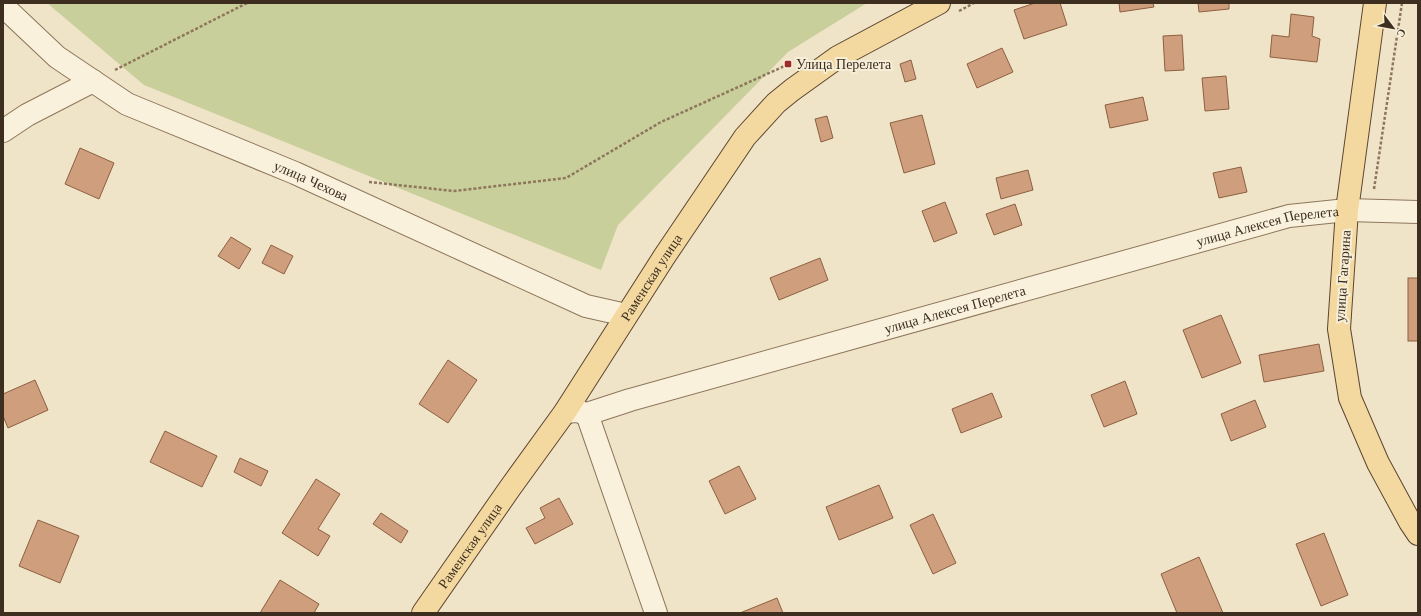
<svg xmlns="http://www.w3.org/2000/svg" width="1421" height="616" font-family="Georgia,serif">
<rect width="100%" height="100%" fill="#f0e4c8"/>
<path fill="#c9cf9b" d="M47,3H867L788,52L618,225L601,270L144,85Z"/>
<g fill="#cf9f7d" stroke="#8d5f41">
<path d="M1035,3H1060L1067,25L1024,39L1014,10Z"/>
<path d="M1119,3H1153L1154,7L1120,12Z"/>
<path d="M1198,3H1229V9L1199,12Z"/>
<path d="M1291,14L1314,17L1312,36L1320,39L1317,62L1270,57L1272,35L1289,37Z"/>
<path d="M1182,35L1184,70L1165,71L1163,36Z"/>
<path d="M1002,48L1013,72L977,88L967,64Z"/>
<path d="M911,60L916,79L905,82L900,64Z"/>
<path d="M1226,76L1229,109L1205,111L1202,78Z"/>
<path d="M1143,97L1148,120L1110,128L1105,105Z"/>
<path d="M922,115L935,164L904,173L890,123Z"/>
<path d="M827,116L833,138L821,142L815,119Z"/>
<path d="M80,148L114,163L99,199L65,184Z"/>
<path d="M1241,167L1247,192L1219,198L1213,173Z"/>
<path d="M1028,170L1033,190L1001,199L996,178Z"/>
<path d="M945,202L957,233L934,242L922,211Z"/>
<path d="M1015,204L1022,225L994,235L986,214Z"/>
<path d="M231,237L251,249L239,269L218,256Z"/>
<path d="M271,245L293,256L284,274L262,263Z"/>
<path d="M820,258L828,280L779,300L770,278Z"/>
<rect x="1408" y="278" width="10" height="63"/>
<path d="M1221,315L1241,363L1202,378L1183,330Z"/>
<path d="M1319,344L1324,371L1264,382L1259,355Z"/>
<path d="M448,360L477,380L448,423L419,404Z"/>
<path d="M35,380L48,410L8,428L3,416V394Z"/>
<path d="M1125,381L1137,414L1104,427L1091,395Z"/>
<path d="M992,393L1002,417L961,433L952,409Z"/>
<path d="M1255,400L1266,427L1231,441L1221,414Z"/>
<path d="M165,431L217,456L202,487L150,462Z"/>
<path d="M240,458L268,471L261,486L234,472Z"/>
<path d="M739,466L756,499L725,514L709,481Z"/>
<path d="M316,479L340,494L318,529L330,536L318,556L282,533Z"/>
<path d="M879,485L893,518L839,540L826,507Z"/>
<path d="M559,498L573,524L535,544L526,528L545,518L540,508Z"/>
<path d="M381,513L408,531L401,543L373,524Z"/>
<path d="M933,514L956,563L933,574L910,525Z"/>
<path d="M38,520L79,536L60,583L19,566Z"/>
<path d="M1324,533L1348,595L1321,606L1296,544Z"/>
<path d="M1199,557L1223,613H1177L1161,574Z"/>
<path d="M280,580L319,604L314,613H260Z"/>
<path d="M777,598L783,613H740Z"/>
</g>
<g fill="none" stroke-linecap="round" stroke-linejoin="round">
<g stroke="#8d765c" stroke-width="24">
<g id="minor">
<path id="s1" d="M3,6L57,57L127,104L295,173L586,306L626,315"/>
<path d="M3,131L27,115L93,81"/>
<path id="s2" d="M565,412L577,411L587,414L630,400L1289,216L1347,210L1418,212"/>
<path d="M587,414L656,613"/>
</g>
</g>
<g stroke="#5b4430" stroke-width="24">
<g id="major">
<path d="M1375,3L1347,210L1339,329L1350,398L1378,463L1410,522L1418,534"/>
<path id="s3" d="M423,613L510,488L565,412L664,257L745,137L776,103L792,90L838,57L939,3"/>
</g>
</g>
<g stroke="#8d765c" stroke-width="2.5" stroke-dasharray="3 2" stroke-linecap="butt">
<path d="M959,11L974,3"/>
<path d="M115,70L247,3"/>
<path d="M369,182L454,191L566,178L661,122L789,64"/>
<path d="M1374,189L1402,3"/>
</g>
<use href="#minor" stroke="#faf1dc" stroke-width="22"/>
<use href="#major" stroke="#f3d9a0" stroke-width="22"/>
</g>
<rect fill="#9e2a2b" stroke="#f7eed8" stroke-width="1.5" x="784" y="60" width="8" height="8" rx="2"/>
<g text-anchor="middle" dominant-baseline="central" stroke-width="4" stroke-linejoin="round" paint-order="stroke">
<g font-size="14" fill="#3d2e20" stroke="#f7eed8" text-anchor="start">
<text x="796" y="64">Улица Перелета</text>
</g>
<g font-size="14" fill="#3d2e20" stroke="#f7eed8">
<text stroke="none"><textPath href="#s1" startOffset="358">улица Чехова</textPath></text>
<text stroke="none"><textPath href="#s2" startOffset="729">улица Алексея Перелета</textPath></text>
<text transform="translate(1343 276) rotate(-86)">улица Гагарина</text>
<text stroke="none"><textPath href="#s3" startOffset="406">Раменская улица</textPath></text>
<text stroke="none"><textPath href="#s2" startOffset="405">улица Алексея Перелета</textPath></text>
<text stroke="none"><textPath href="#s3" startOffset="82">Раменская улица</textPath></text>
</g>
</g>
<rect width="1421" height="616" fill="none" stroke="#3d2e20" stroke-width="8"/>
<g transform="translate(1393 28) rotate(122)" stroke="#f7eed8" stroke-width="3" paint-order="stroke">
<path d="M0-3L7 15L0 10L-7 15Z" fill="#3d2e20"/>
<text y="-6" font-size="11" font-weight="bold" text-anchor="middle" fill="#3d2e20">С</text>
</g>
</svg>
